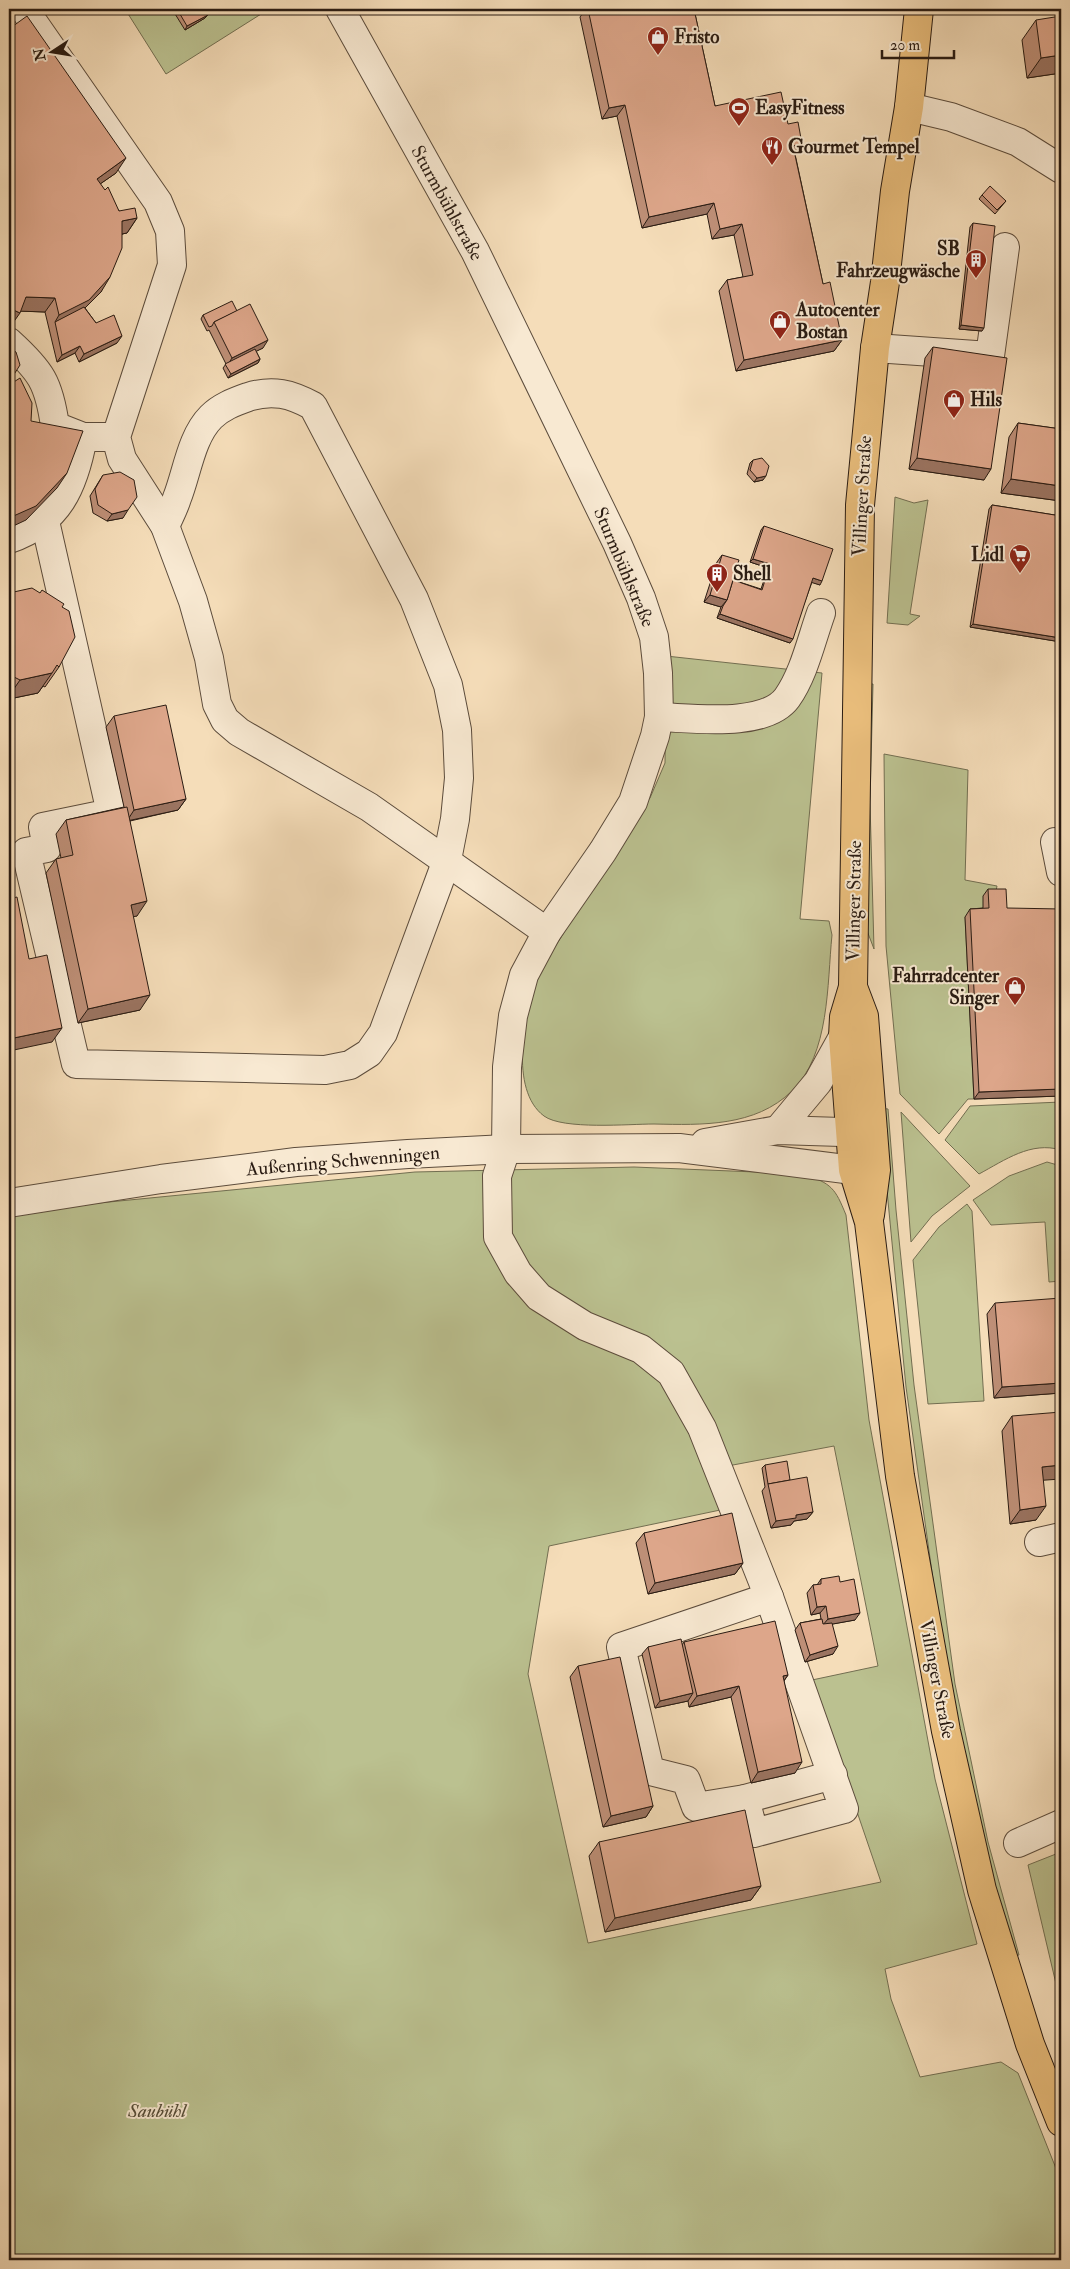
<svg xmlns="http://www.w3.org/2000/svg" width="1070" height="2269" font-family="'IM FELL Double Pica',serif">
<rect width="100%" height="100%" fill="#f5ddb9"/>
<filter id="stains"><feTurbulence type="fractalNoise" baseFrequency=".004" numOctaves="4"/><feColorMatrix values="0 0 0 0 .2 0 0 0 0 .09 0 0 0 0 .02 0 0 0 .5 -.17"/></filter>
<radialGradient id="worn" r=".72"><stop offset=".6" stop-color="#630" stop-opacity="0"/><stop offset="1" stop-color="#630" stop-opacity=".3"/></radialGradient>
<g fill="#bbc190" stroke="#726e51" fill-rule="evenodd">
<path d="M125,9H269L166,74Z"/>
<path d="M895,497L914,503L928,500L910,614L920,616L908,625L887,623Z"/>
<path d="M666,656L822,673L800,919L829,921L832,935C827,984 830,1054 792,1091C755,1127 702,1125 654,1124C629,1124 563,1130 544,1116C509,1090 524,1014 537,978C544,961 557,945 566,929C590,889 614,850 639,811L650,798L665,763Z"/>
<path d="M865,684H873L870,803L874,949L866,928Z"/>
<path d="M884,754L968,770L965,880L997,886L995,896L983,915L965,917L974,1099H968L939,1134L900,1094L886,946Z"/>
<path d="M1061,1102V1150C1031,1141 1005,1160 979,1174L945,1140L970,1106Z"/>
<path d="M879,1108L888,1109L896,1210L914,1385L955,1684L988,1842L1019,1955L1015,1956L981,1844L948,1686L906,1387Z"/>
<path d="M901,1112L970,1186L932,1216L911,1242Z"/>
<path d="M1047,1162L1061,1166V1281L1049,1282L1045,1222L991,1225L973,1200L1009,1176Z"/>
<path d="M634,1167L804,1174C832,1184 835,1188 846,1215L869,1420L935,1779L977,1944L885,1969L891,1999L920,2077L1001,2062L1018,2073L1061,2181V2260H9V1216L58,1207L415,1172ZM834,1446L878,1666L812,1680L881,1882L588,1943L528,1674L549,1546L725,1509L717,1468Z"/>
<path d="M967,1204L972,1211L984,1401L928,1404L913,1260L939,1227Z"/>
<path d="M1061,1852V2005L1028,1865Z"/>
</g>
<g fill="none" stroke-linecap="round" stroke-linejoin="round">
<g stroke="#5c4c3c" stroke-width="30">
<g id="minor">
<path d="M24,9L158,202L170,231L172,265L116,437L122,459L165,526L193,601L209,658L217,704L225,720L239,732L369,807L547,932"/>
<path d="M340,9L475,251L617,543L641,598L654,637L658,673L659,717L655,736L633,802L603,851L547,932L524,975L513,1016L507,1067L506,1149L497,1176L498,1237L518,1273L539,1297L585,1326L641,1349L671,1373L702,1428L769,1597L844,1809L754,1833L745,1799"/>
<path d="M909,107L951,117L1018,142L1061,169"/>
<path d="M9,342C41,371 49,383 55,426L83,437H116"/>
<path d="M875,348L990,356L1005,247"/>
<path d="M45,521L111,813L43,827L47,848L26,852L76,1064L325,1070L350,1065L369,1053L383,1033L447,860L455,819L459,778L457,730L448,685L414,599L313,406C291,394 273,389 248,397C234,402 221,407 211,417C191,437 187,473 177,498C174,508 169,517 165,526"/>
<path d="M9,539C59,522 74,486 83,437"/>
<path d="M659,717C692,718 765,728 787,698C804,674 811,641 821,613"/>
<path d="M1055,842L1061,872"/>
<path d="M778,1130L818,1082L843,1037"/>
<path d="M705,1143L778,1130L873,1133"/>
<path d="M9,1203L161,1179L296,1162L408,1154L506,1149L679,1148L853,1170H875"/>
<path d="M1039,1542L1061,1537"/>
<path d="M769,1597L621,1647L650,1771L686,1780L696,1807L745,1799L833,1775"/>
<path d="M1018,1843L1061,1824"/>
</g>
</g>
<g stroke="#291b12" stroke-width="30">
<g id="major">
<path d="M919,9L909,107L895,191L885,282L875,348L860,505L853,987L844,1017L843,1037L853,1170L869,1222L900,1476L946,1731L982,1890L1030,2044L1061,2122"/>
<path d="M853,987L864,1016L876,1170L870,1215"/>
</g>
</g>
<use href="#minor" stroke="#f8e9d2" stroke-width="28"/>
<use href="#major" stroke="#eabe7c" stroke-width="28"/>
</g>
<g fill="#be8f77" stroke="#291b12">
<path d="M172,9H205L208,15L205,18L185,30Z"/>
<path d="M586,9H694L715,106L788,124L802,144L795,154L823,284L842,340L834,351L736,371L719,291L727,280L743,277L734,235L712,239L707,214L642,228L617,116L602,119L580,17Z"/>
<path d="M1036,20L1061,73L1027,78L1022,40Z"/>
<path d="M9,29L116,173L100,184L119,211L137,218L127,233L122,234L101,292L85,308L96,323L117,343L79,362L75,353L57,362L45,312L20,311L10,327Z"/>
<path d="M982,195L1006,201L995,214L979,199Z"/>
<path d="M973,223L982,331L959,329L970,227Z"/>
<path d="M237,311L263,348L256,351L260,359L258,363L228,378L223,368L226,364L209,330L207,331L201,319L203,315Z"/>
<path d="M933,347L984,480L909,469L925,358Z"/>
<path d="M1018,423L1061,429V501L1001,493L1009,437Z"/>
<path d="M753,460L763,480L754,482L747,474L750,463Z"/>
<path d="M103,475L123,518L107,521L93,513L90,496Z"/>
<path d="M992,505L1061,516V642L970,627L989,509Z"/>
<path d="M764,526L820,585L812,582L790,643L717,618L721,607L704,602L717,562L722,555L733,580L761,589L768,568L750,562L761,530Z"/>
<path d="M9,593L62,607L59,667L45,687L43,686L38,693L9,699Z"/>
<path d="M114,716L186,799L178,810L130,821L137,916H133L140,1010L78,1023L46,873L56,859L61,858L56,834L66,820L124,807L106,727Z"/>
<path d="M988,889L1007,908L1061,1096L974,1099L965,917L970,909L983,908V896Z"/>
<path d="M995,1303L1061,1393L994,1398L987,1314Z"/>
<path d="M1012,1416L1043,1480L1036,1520L1010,1524L1002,1431Z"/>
<path d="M765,1465L790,1480L813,1512L807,1519L794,1521L791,1525L771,1528L762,1491L765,1487L762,1468Z"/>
<path d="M644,1533L743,1563L735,1574L648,1594L636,1543Z"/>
<path d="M821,1579L840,1582L855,1620L832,1624L833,1654L805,1662L795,1630L800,1623L821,1619L820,1613L811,1615L807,1593L813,1585H817Z"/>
<path d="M684,1642L788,1675L784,1681L795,1773L751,1783L731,1697L689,1707L688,1701L655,1708L642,1654L648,1647L682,1645Z"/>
<path d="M578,1666L653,1806L646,1817L603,1827L570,1677Z"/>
<path d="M599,1842L761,1886L751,1900L605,1932L589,1856Z"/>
</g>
<g fill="#9b7461" stroke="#291b12">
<path d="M208,15L205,18L185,30L187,26Z"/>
<path d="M1061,55V73L1027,78L1041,58Z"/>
<path d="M625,105L617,116L602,119L609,108Z"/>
<path d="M802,144L795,155L793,146Z"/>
<path d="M126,158L116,173L87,193L97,179Z"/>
<path d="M714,203L707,214L642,228L649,217Z"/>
<path d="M137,218L127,233L112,236L122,221Z"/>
<path d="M742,224L734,235L712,239L720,229Z"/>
<path d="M110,277L101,292L79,314L55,322L59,315Z"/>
<path d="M26,297L55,298L45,312L16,311L20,313L10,327L9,326V308Z"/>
<path d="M961,325L984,328L982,331L959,329Z"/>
<path d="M122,336L117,343L79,362L84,354Z"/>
<path d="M268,340L263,348L227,366L232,358Z"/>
<path d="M842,340L834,351L736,371L744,360Z"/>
<path d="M80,346L75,353L57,362L62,355Z"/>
<path d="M260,359L258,363L228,378L231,374Z"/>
<path d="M13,376L9,383V377Z"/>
<path d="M917,458L991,469L984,480L909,469Z"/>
<path d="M67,473L57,488L26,520L9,528V518Z"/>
<path d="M766,476L763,480L754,482L757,478Z"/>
<path d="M1011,479L1061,486V501L1001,493Z"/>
<path d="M128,510L123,518L107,521L112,514Z"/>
<path d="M753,559L770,564L768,568L750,562Z"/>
<path d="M813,578L822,581L820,585L810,582Z"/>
<path d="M710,595L727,600L721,607L704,602Z"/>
<path d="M720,614L793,639L790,643L717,618Z"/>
<path d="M973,624L1061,638V642L970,627Z"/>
<path d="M52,673L38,693L9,699V696L20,680Z"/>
<path d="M186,799L178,810L127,821L134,810Z"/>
<path d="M147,901L137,916L121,919L131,905Z"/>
<path d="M150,995L140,1010L78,1023L88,1009Z"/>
<path d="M62,1028L52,1042L9,1051V1039Z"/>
<path d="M1061,1089V1096L974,1099L979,1092Z"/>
<path d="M1061,1383V1393L994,1398L1002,1387Z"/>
<path d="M1061,1465V1479L1032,1481L1042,1467Z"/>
<path d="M1046,1506L1036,1520L1010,1524L1020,1510Z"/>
<path d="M813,1512L807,1519L794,1521L791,1525L771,1528L776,1521L796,1515Z"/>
<path d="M743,1563L735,1574L648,1594L655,1583Z"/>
<path d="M826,1606L820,1613L811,1615L817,1607Z"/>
<path d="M860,1613L855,1620L822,1626L828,1619Z"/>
<path d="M838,1646L833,1654L805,1662L810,1655Z"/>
<path d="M788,1675L780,1686L783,1676Z"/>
<path d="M739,1686L731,1697L689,1707L697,1696Z"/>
<path d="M693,1693L688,1701L655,1708L660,1701Z"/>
<path d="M802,1762L795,1773L751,1783L758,1772Z"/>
<path d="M653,1806L646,1817L603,1827L611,1816Z"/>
<path d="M761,1886L751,1900L605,1932L615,1918Z"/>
</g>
<g fill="#dda68a" stroke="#291b12">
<path d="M177,9H205L208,15L187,26Z"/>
<path d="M588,9H694L715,106L781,92L788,124L798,122L802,144L793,146L823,284L830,282L842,340L744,360L727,280L753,275L742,224L720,229L714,203L649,217L625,105L609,108Z"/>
<path d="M27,16L126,158L97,179L105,190L108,187L119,211L135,208L137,218L122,221V248L110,277L89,300L59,315L55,298L26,297L20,313L9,308V29Z"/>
<path d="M1061,16V55L1041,58L1036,20Z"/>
<path d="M990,186L1006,201L997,210L982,195Z"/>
<path d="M973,223L995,226L984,328L961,325Z"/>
<path d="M232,301L237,311L214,322L212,326L209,327L203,315Z"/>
<path d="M250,304L268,340L232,358L214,322Z"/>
<path d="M84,307L96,323L114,315L122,336L84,354L80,346L62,355L55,322Z"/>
<path d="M933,347L1007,358L991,469L917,458Z"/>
<path d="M9,348L16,352L20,365L13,376L9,377Z"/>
<path d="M255,349L260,359L231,374L225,364Z"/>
<path d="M20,378L32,403L31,421L83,431L67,473L36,506L9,518V385Z"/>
<path d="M1018,423L1061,429V486L1011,479Z"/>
<path d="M762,458L769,466L766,476L757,478L750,470L753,460Z"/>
<path d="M120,472L134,480L137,497L128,510L112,514L98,505L95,489L103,475Z"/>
<path d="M992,505L1061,516V638L973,624Z"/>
<path d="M764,526L833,549L822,581L813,578L793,639L720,614L723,606L727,600L733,580L762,590L770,564L753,559Z"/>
<path d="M722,555L739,560L727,600L710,595Z"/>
<path d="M32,588L40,593L42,590L64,604L62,607L69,611L75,637L59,667L57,665L52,673L20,680L12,676L11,678L9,676V593Z"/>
<path d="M166,705L186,799L134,810L114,716Z"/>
<path d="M127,807L147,901L131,905L150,995L88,1009L56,859L73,855L66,820Z"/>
<path d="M988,889H1006L1007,908L1061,909V1089L979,1092L970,909L989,908Z"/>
<path d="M17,897L29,959L47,955L62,1028L9,1039V899Z"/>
<path d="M1061,1298V1383L1002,1387L995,1303Z"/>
<path d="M1061,1412V1465L1042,1467L1046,1506L1020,1510L1012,1416Z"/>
<path d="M787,1461L790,1480L768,1484L765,1465Z"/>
<path d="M807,1477L813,1512L796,1515V1518L776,1521L768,1484Z"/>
<path d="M732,1513L743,1563L655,1583L644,1533Z"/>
<path d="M839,1576L840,1582L854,1579L860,1613L828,1619L826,1606L817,1607L813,1585L821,1584V1579Z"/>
<path d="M822,1619L823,1624L832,1623L838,1646L810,1655L800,1623Z"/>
<path d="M775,1621L788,1675L783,1676L802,1762L758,1772L739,1686L697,1696L684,1642Z"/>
<path d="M681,1639L693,1693L660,1701L648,1647Z"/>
<path d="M620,1657L653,1806L611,1816L578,1666Z"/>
<path d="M745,1810L761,1886L615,1918L599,1842Z"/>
</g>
<defs>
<g id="shop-pin" transform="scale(1.125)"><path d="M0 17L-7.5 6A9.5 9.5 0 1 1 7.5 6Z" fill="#8f2418" stroke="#f8e9d2"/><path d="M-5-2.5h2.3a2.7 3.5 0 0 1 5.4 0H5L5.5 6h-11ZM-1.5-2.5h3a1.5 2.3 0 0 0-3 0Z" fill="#fff"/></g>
<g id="stadium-pin" transform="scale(1.125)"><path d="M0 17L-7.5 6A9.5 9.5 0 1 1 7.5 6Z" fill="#8f2418" stroke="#f8e9d2"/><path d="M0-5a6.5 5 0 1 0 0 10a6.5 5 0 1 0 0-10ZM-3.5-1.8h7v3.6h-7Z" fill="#fff"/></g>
<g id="restaurant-pin" transform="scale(1.125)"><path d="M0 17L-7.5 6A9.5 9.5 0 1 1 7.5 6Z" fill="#8f2418" stroke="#f8e9d2"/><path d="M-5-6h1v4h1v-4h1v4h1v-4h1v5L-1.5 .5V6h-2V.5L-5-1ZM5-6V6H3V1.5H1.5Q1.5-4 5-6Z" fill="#fff"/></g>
<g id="building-pin" transform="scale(1.125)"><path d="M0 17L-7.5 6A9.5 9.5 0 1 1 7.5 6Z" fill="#8f2418" stroke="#f8e9d2"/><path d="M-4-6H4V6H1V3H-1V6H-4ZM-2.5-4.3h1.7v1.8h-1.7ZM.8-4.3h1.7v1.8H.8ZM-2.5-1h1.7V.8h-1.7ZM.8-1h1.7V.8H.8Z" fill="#fff"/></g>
<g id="supermarket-pin" transform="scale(1.125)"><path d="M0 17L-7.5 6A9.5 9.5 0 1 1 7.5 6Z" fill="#8f2418" stroke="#f8e9d2"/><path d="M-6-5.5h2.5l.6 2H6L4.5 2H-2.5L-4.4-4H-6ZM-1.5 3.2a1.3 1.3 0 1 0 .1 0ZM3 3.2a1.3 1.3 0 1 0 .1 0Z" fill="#fff"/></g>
</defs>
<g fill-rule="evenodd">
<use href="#shop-pin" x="658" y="37"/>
<use href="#stadium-pin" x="739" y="108"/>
<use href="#restaurant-pin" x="772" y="147"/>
<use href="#building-pin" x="976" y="260"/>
<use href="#shop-pin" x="780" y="321"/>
<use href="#shop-pin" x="954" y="400"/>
<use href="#supermarket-pin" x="1020" y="555"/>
<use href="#building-pin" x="717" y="574"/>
<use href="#shop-pin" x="1015" y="987"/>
</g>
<g text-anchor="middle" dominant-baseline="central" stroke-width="4" stroke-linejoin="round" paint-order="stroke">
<g font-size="19" font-weight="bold" fill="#291b12" stroke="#f8e9d2" text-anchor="start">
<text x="674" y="37">Fristo</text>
<text x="755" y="108">EasyFitness</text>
<text x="788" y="147">Gourmet Tempel</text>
<text x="960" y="249" text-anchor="end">SB<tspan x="960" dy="22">Fahrzeugwäsche</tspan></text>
<text x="796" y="310">Autocenter<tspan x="796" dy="22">Bostan</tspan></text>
<text x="970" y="400">Hils</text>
<text x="1004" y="555" text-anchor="end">Lidl</text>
<text x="733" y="574">Shell</text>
<text x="999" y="976" text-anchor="end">Fahrradcenter<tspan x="999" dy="22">Singer</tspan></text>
</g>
<g font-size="19" fill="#291b12" stroke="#f8e9d2">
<text transform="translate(447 203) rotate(61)">Sturmbühlstraße</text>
<text transform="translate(862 496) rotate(-87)">Villinger Straße</text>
<text transform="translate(624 567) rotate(67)">Sturmbühlstraße</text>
<text transform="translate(854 901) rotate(-89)">Villinger Straße</text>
<text transform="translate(343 1161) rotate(-5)">Außenring Schwenningen</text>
<text transform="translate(937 1679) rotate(79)">Villinger Straße</text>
</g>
<g font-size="19" font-style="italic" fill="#554d38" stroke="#f8e9d2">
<text x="157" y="2111">Saubühl</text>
</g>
</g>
<rect width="1070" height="2269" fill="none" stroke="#f5ddb9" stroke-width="30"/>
<rect x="10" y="10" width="1050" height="2249" fill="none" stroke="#291b12" stroke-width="2.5"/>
<rect x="15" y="15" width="1040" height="2239" fill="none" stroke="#291b12"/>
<g transform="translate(52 52) rotate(258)" stroke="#f8e9d2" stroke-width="4" paint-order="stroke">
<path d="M0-4L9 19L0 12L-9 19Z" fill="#291b12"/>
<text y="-8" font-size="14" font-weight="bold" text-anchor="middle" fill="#291b12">N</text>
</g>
<path d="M882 50v8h72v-8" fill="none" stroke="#291b12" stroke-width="2.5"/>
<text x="890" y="50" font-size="15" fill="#291b12" stroke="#f8e9d2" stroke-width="4" paint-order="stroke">20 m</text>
<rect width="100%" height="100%" filter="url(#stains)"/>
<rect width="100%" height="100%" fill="url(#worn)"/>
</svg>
